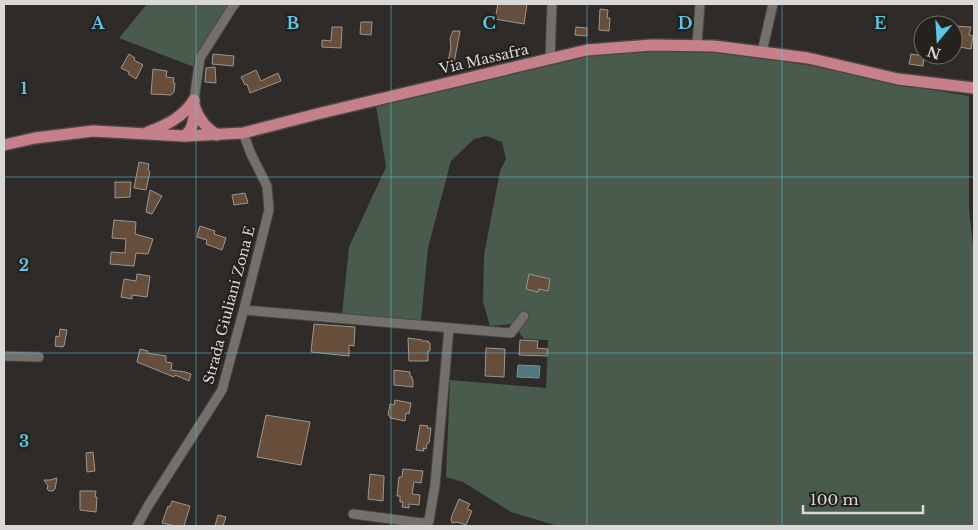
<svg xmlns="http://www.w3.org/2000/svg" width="978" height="530" font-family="'Libre Baskerville',serif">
<rect width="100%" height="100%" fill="#2e2b28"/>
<g fill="#485b4d">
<path d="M147,4H239L194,67L119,38Z"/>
<path d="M625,50L708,51L842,70L921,88L969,96V209L973,246V272L974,273V526H558L511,512L463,482L446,477L450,380L546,388L548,340L524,339L513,324L490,326L483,302L484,255L500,171L506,159L502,142L486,136L474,139L451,161L428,248L421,321L342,314L349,247L386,167L376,106L555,62Z"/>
</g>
<path fill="#50767e" stroke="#799398" d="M518,365L540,366L539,378L517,377Z"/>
<g fill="#664e3b" stroke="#9c9793">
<path d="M498,4H527L524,24L495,19Z"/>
<path d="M600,9L608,10L607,18H610L609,31L599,30Z"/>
<path d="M361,22H372L371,35L360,34Z"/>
<path d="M953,26L971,27L969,35L973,36L971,49L953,46Z"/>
<path d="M332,27H342L341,48L322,47V40L331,41Z"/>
<path d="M576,27L587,28V36L575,35Z"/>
<path d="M453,31H460L454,63L448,61L451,48L450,38Z"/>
<path d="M129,54L135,58L134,60L143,65L136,79L128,74L129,72L121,68Z"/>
<path d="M213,54L234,56L233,66L212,64Z"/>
<path d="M911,54L924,56L923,66L909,64Z"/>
<path d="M215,67L216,83L205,82L206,68Z"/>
<path d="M153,69L167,71L166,77L174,78L173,83H175L174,92L171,95L151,94Z"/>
<path d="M256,70L261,81L278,73L281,81L250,93L247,84L245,85L241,77Z"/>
<path d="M139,162L149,164L148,170L150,172L146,190L134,188Z"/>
<path d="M115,182H131L130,197L115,198Z"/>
<path d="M150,190L162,196L152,214L146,212Z"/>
<path d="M245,193L248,203L234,205L232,195Z"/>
<path d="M114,220L136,222L135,234L153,239L148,254L136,253L134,266L110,264L111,252L125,253L126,239L112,238Z"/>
<path d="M200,226L215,231L214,234L226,238L222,250L206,244L207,240L197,237Z"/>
<path d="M137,274L150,276L147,297L132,295V299L121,297L124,279L136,281Z"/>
<path d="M529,274L550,279L548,291L539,289L538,292L526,289Z"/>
<path d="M314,324L355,327L354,346L349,345V356L311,352Z"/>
<path d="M60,329L67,330L64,346H63V347L55,346L56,336L59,337Z"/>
<path d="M408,338L422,340V341H428L429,343H430V351H428V361H409Z"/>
<path d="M520,340L538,341L537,348L548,349L547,356L519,355Z"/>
<path d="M486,348L505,349L504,377L485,376Z"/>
<path d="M140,349L148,351L147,353L166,356V362L172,363L171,370L185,372L191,374L189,381L175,375L174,377L137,362Z"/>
<path d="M394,370L410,372V376L412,377V380H413V387L394,385Z"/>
<path d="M395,400L411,403L409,414L406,413L405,421L390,418V416L388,415L390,404L394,405Z"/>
<path d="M266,415L310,422L301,465L257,457Z"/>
<path d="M420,425L428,426L427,428H431L429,443H427L426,449L423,448L424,451L416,450Z"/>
<path d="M93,452L95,471L87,472L86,453Z"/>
<path d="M403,469L423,471L421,483L414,482L412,494L420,495L419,505L409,504V508L402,507L403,502H400V496H397L399,477H402Z"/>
<path d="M370,474L384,476L383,501L368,499Z"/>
<path d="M57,478L55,489L53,491H49L47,489L48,486L44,480H50Z"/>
<path d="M80,491H96L95,497H97L96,512L80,510Z"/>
<path d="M459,499L470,504L467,509L472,511L466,525L457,522L452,523L451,518Z"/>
<path d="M172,501L190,506L184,526H176L162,523L168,506L170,507Z"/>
<path d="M218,515L226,517L223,526H215Z"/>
</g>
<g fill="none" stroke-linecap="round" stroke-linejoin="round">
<g stroke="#4a4743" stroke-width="11">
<g id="minor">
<path d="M697,45L700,4"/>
<path d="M762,52L773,4"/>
<path d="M550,58L552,4"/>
<path d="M194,100L200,58L233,6L235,4"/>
<path d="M244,310L511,333L524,316"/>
<path d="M4,356L39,357"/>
<path d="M353,514L422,523L429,521L435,485L449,328"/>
<path d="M137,526L148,506L222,390L245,305L269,210L267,186L251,154L243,133"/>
</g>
</g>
<g stroke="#4a4743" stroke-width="14">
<g id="major">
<path d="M195,108C199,120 206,128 217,135"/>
<path d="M148,132C167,125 183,117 194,100"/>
<path d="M184,136C196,129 194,112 194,100"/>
<path d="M4,145L35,138L93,131L184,136L243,133L321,113L587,50L652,45L714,46L808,58L898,79L974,88"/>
</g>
</g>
<use href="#minor" stroke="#736f6b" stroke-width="9"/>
<use href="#major" stroke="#c5808a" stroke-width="11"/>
</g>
<path fill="none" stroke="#5bc7e7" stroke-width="1" stroke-opacity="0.55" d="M196,4V526M391,4V526M587,4V526M782,4V526M4,177H974M4,353H974"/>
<g text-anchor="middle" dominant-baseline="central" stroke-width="4.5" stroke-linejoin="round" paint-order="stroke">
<g font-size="14" fill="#dad8d6" stroke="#25221e">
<text transform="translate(484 59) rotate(-13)">Via Massafra</text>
<text transform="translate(229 305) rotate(-75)">Strada Giuliani Zona E</text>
</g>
</g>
<g font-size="16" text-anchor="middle" font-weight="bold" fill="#5bc7e7" stroke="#25221e" stroke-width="4.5" stroke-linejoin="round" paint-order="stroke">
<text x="98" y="29">A</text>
<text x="293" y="29">B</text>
<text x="489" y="29">C</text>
<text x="685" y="29">D</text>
<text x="880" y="29">E</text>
<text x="24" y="94">1</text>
<text x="24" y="271">2</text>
<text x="24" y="447">3</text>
</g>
<rect width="978" height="530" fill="none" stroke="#dad8d6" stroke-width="10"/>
<g transform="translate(938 40) rotate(198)"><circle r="24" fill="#25221e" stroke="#6d6b68"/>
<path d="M0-4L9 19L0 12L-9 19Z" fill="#5bc7e7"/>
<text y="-8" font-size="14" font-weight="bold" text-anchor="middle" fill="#dad8d6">N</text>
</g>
<path d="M803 505v8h120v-8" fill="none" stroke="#dad8d6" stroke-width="2.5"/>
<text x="810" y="505" font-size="15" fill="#dad8d6" stroke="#25221e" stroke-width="4" paint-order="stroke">100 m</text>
</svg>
